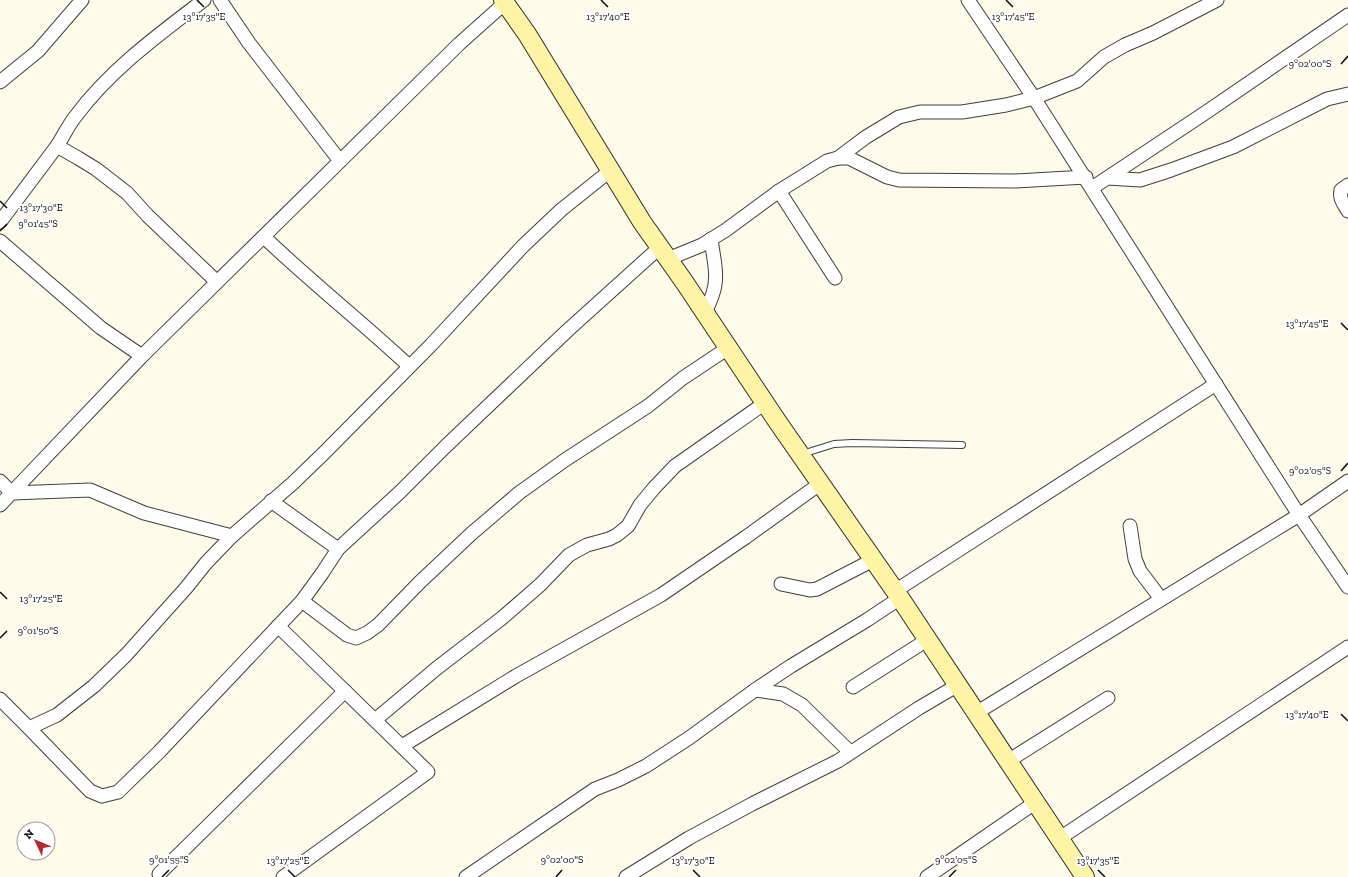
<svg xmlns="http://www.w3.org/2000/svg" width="1348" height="877" font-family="'Zilla Slab',serif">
<rect width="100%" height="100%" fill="#fffbea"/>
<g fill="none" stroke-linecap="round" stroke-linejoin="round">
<g stroke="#3e3e3e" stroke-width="8">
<path id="lane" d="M802,454L834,444L852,443L962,445"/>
</g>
<g stroke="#3e3e3e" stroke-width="15">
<g id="street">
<path d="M220,0L249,43L340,161"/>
<path d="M968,0L1034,98L1299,515L1348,587"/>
<path d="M0,82L38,51L82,0"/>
<path d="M57,146C63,137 68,126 75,117C110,70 158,35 204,0"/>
<path d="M838,158L866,137L899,117L920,112H962L1006,105L1034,98L1077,81L1104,57L1125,45L1153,33L1217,0"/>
<path d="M1108,178L1140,180L1171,170L1233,147L1327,99L1348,94"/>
<path d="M1348,185L1341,190C1339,199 1344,204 1348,211"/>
<path d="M1092,188L1205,113L1348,15"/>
<path d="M779,191L835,278"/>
<path d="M0,222L57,146L78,158L96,169L127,193L148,216L217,282"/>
<path d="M264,237C311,282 362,322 409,366"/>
<path d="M0,241L101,328L142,356"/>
<path d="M668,259L702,245L726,230L779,191L827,161L838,158H849L887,177L899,180L1014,181L1086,177"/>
<path d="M705,313C708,306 711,300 713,293C719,276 713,256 711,239"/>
<path d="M0,481L12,493L90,490L144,513L232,536"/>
<path d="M271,501L338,549"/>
<path d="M0,505L142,356L459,44L505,3"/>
<path d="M1130,526L1135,559L1140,571L1161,599"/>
<path d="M781,584L810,590L817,589L873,560"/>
<path d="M895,591L1216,384"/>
<path d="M302,601L347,635L356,638L367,633L378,625L420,582L471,534L519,493L565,460L648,406L683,378L728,348"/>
<path d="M278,626L428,772L283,877"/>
<path d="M853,687L927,640"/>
<path d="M755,690L783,694L802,705L850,752"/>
<path d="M0,699L29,728L57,715L94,686L126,655L186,588L206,563L232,536L293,483L324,453L431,345L523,246L561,210L611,170"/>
<path d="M976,713L1299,515L1348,481"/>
<path d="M375,720L437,668L502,618L540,585L569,555L587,545L609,539L617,535L628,526L640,505L654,488L675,466L765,403"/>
<path d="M29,728L90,791L102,796L118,792L159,752L302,601L323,572L338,549L400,492L446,446L568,330L660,247"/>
<path d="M402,746L516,676L661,595L746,537L821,483"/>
<path d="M1008,761L1108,698"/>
<path d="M1060,838L1348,647"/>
<path d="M159,874L345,691"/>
<path d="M466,877L595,789L618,780L646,766L689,738L755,690L791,666L867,620L900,598"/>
<path d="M626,877L689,838L752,804L838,761L919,708L958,685"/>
<path d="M927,877L1036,802"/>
</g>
</g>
<g stroke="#2d2d2d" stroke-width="20">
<path id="secondary" d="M503,0L527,34L642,222L685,283L777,421L900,598L1085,877"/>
</g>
<use href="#lane" stroke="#fff" stroke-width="6"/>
<use href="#street" stroke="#fff" stroke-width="13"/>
<use href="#secondary" stroke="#fef4a6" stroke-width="18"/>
</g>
<path fill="none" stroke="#0b0b0b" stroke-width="1.5" d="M197,0L204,7M601,0L608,7M1006,0L1013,7M1341,64L1348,56M0,201L7,208M0,231L7,224M1341,323L1348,330M1341,471L1348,463M0,592L7,599M0,638L7,631M1341,714L1348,721M288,870L295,877M693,870L700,877M1098,870L1105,877M162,877L169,870M556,877L562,870M949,877L956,870"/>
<g font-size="10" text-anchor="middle" fill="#0b0b0b" stroke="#fff" stroke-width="4" stroke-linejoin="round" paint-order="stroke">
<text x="204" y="20">13°17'35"E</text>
<text x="608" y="20">13°17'40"E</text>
<text x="1013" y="20">13°17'45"E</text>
<text x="1310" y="67">9°02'00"S</text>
<text x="41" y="211">13°17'30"E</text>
<text x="38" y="227">9°01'45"S</text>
<text x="1307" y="327">13°17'45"E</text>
<text x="1310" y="474">9°02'05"S</text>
<text x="41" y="602">13°17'25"E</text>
<text x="38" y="634">9°01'50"S</text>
<text x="1307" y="718">13°17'40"E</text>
<text x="169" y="863">9°01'55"S</text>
<text x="562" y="863">9°02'00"S</text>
<text x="956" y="863">9°02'05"S</text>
<text x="288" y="864">13°17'25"E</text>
<text x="693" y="864">13°17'30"E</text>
<text x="1098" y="864">13°17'35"E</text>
</g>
<g transform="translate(36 841) rotate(314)"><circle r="19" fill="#ffffff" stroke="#9d9d9d"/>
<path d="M0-3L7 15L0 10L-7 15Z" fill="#b8262e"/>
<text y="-6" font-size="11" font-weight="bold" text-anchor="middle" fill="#0b0b0b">N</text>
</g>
</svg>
